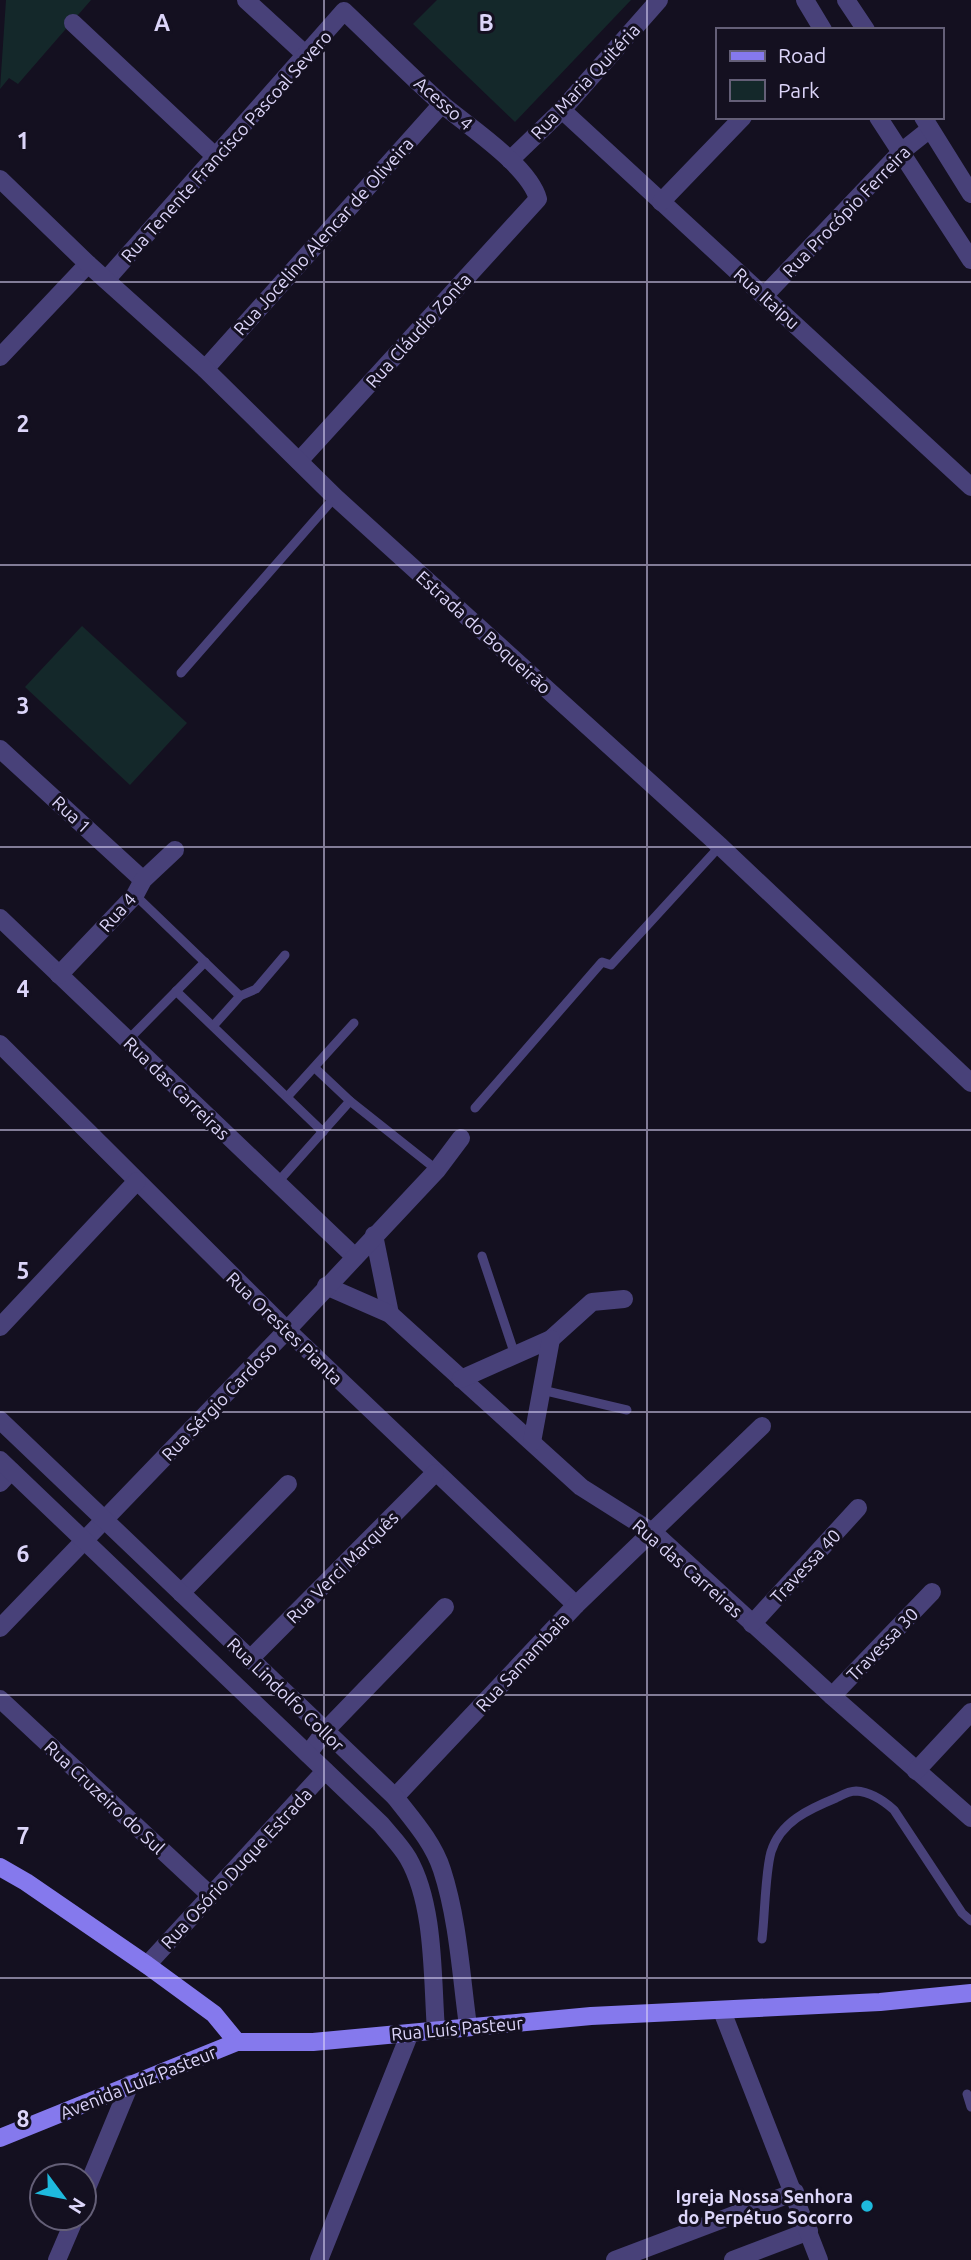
<svg xmlns="http://www.w3.org/2000/svg" width="971" height="2260" font-family="Ubuntu,sans-serif">
<rect width="100%" height="100%" fill="#141020"/>
<g fill="#14282a">
<path d="M6,0H91L18,84L9,78L0,89Z"/>
<path d="M437,0H631L515,122L413,24Z"/>
<path d="M82,626L187,723L130,785L25,687Z"/>
</g>
<g fill="none" stroke-linecap="round" stroke-linejoin="round">
<g stroke="#484179" stroke-width="9">
<path d="M181,673L335,497"/>
<path d="M135,895L240,996"/>
<path d="M176,991L323,1132"/>
<path d="M214,1025L240,996L256,989L285,955"/>
<path d="M128,1040L205,962"/>
<path d="M315,1068L350,1101L437,1170"/>
<path d="M288,1096L354,1023"/>
<path d="M475,1108L602,962L611,965L720,846"/>
<path d="M277,1183L350,1101"/>
<path d="M482,1256L515,1355"/>
<path d="M542,1390L627,1410"/>
<path d="M762,1939C765,1914 765,1874 771,1852C780,1822 809,1809 836,1798C842,1795 849,1791 856,1791C871,1792 883,1800 894,1810L962,1913L971,1921"/>
<path d="M967,2094L971,2107"/>
</g>
<g stroke="#484179" stroke-width="18">
<path d="M246,0L307,56"/>
<path d="M73,23L216,157"/>
<path d="M562,110L971,487"/>
<path d="M510,160L562,110L659,0"/>
<path d="M661,202L743,117"/>
<path d="M106,280L344,11C377,42 409,75 443,105C469,127 529,166 538,199L299,461"/>
<path d="M764,296L901,152L930,129"/>
<path d="M0,357L88,264"/>
<path d="M205,369L442,104"/>
<path d="M0,749L143,880"/>
<path d="M0,918L355,1257"/>
<path d="M59,975L135,895L143,880L175,850"/>
<path d="M0,1044L287,1330L576,1605"/>
<path d="M374,1235L390,1314"/>
<path d="M326,1286L390,1314L581,1487L654,1533L832,1696L971,1818"/>
<path d="M0,1327L137,1181"/>
<path d="M461,1379L551,1339L592,1302L624,1299"/>
<path d="M532,1442L551,1339"/>
<path d="M0,1483L11,1471"/>
<path d="M181,1593L288,1484"/>
<path d="M752,1624L858,1508"/>
<path d="M0,1628L287,1330L437,1170L461,1138"/>
<path d="M249,1660L435,1473"/>
<path d="M832,1696L932,1592"/>
<path d="M0,1699L210,1895"/>
<path d="M308,1754L325,1731L445,1607"/>
<path d="M916,1771L971,1712"/>
<path d="M395,1797L576,1605L762,1426"/>
<path d="M147,1965L325,1771"/>
<path d="M84,2195L130,2084"/>
<path d="M57,2260L75,2218"/>
<path d="M319,2260L410,2033"/>
<path d="M615,2260L795,2192"/>
<path d="M733,2260L809,2231"/>
</g>
<g stroke="#484179" stroke-width="18">
<path d="M805,0L823,30"/>
<path d="M846,0L866,30"/>
<path d="M878,117L971,260"/>
<path d="M923,117L971,194"/>
<path d="M0,179L88,264L205,369L335,497L720,846L971,1083"/>
<path d="M0,1420L395,1797C412,1819 433,1842 442,1870C458,1919 461,1975 468,2026"/>
<path d="M0,1460L381,1824C390,1835 401,1846 408,1858C435,1905 432,1977 436,2030"/>
<path d="M722,2011L819,2260"/>
</g>
<g stroke="#8579ed" stroke-width="18">
<path d="M0,1867L26,1882L147,1965L214,2014L237,2042"/>
<path d="M0,2138L237,2042H313L591,2016L880,2002L971,1993"/>
</g>
</g>
<path fill="none" stroke="#dcd5f9" stroke-width="2" stroke-opacity="0.55" d="M324,0V2260M647,0V2260M0,282H971M0,565H971M0,847H971M0,1130H971M0,1412H971M0,1695H971M0,1978H971"/>
<circle fill="#1ebadd" stroke="#141020" stroke-width="2.5" cx="867" cy="2206" r="7"/>
<g text-anchor="middle" dominant-baseline="central" stroke-width="6" stroke-linejoin="round" paint-order="stroke">
<g font-size="18" fill="#dcd5f9" stroke="#141020">
<text transform="translate(585 81) rotate(-47)">Rua Maria Quitéria</text>
<text transform="translate(444 103) rotate(41)">Acesso 4</text>
<text transform="translate(226 146) rotate(-48)">Rua Tenente Francisco Pascoal Severo</text>
<text transform="translate(846 211) rotate(-46)">Rua Procópio Ferreira</text>
<text transform="translate(323 236) rotate(-48)">Rua Jocelino Alencar de Oliveira</text>
<text transform="translate(767 298) rotate(42)">Rua Itaipu</text>
<text transform="translate(418 330) rotate(-48)">Rua Cláudio Zonta</text>
<text transform="translate(484 632) rotate(42)">Estrada do Boqueirão</text>
<text transform="translate(72 814) rotate(43)">Rua 1</text>
<text transform="translate(117 912) rotate(-48)">Rua 4</text>
<text transform="translate(177 1088) rotate(44)">Rua das Carreiras</text>
<text transform="translate(285 1328) rotate(44)">Rua Orestes Pianta</text>
<text transform="translate(219 1401) rotate(-46)">Rua Sérgio Cardoso</text>
<text transform="translate(805 1566) rotate(-47)">Travessa 40</text>
<text transform="translate(342 1567) rotate(-45)">Rua Verci Marquês</text>
<text transform="translate(688 1568) rotate(41)">Rua das Carreiras</text>
<text transform="translate(882 1644) rotate(-46)">Travessa 30</text>
<text transform="translate(522 1662) rotate(-47)">Rua Samambaia</text>
<text transform="translate(286 1694) rotate(44)">Rua Lindolfo Collor</text>
<text transform="translate(105 1797) rotate(43)">Rua Cruzeiro do Sul</text>
<text transform="translate(236 1868) rotate(-47)">Rua Osório Duque Estrada</text>
<text transform="translate(457 2028) rotate(-5)">Rua Luís Pasteur</text>
<text transform="translate(138 2082) rotate(-22)">Avenida Luiz Pasteur</text>
</g>
<g font-size="18" font-weight="bold" fill="#dcd5f9" stroke="#141020" text-anchor="end">
<text x="853" y="2196">Igreja Nossa Senhora<tspan x="853" dy="21">do Perpétuo Socorro</tspan></text>
</g>
</g>
<g font-size="23" text-anchor="middle" font-weight="bold" fill="#dcd5f9" stroke="#141020" stroke-width="6" stroke-linejoin="round" paint-order="stroke">
<text x="162" y="31">A</text>
<text x="486" y="31">B</text>
<text x="23" y="149">1</text>
<text x="23" y="432">2</text>
<text x="23" y="714">3</text>
<text x="23" y="997">4</text>
<text x="23" y="1279">5</text>
<text x="23" y="1562">6</text>
<text x="23" y="1844">7</text>
<text x="23" y="2127">8</text>
</g>
<rect x="716" y="28" width="228" height="91" fill="#141020" stroke="#645f77" stroke-width="2"/>
<rect x="730" y="51" width="35" height="10" fill="#8579ed" stroke="#645f77" stroke-width="2"/>
<text x="778" y="63" font-size="21" fill="#dcd5f9">Road</text>
<rect x="730" y="80" width="35" height="21" fill="#14282a" stroke="#645f77" stroke-width="2"/>
<text x="778" y="98" font-size="21" fill="#dcd5f9">Park</text>
<g transform="translate(63 2197) rotate(122)"><circle r="33" fill="#141020" stroke="#645f77" stroke-width="2"/>
<path d="M0-5L12 26L0 18L-12 26Z" fill="#1ebadd"/>
<text y="-10" font-size="19" font-weight="bold" text-anchor="middle" fill="#dcd5f9">N</text>
</g>
</svg>
